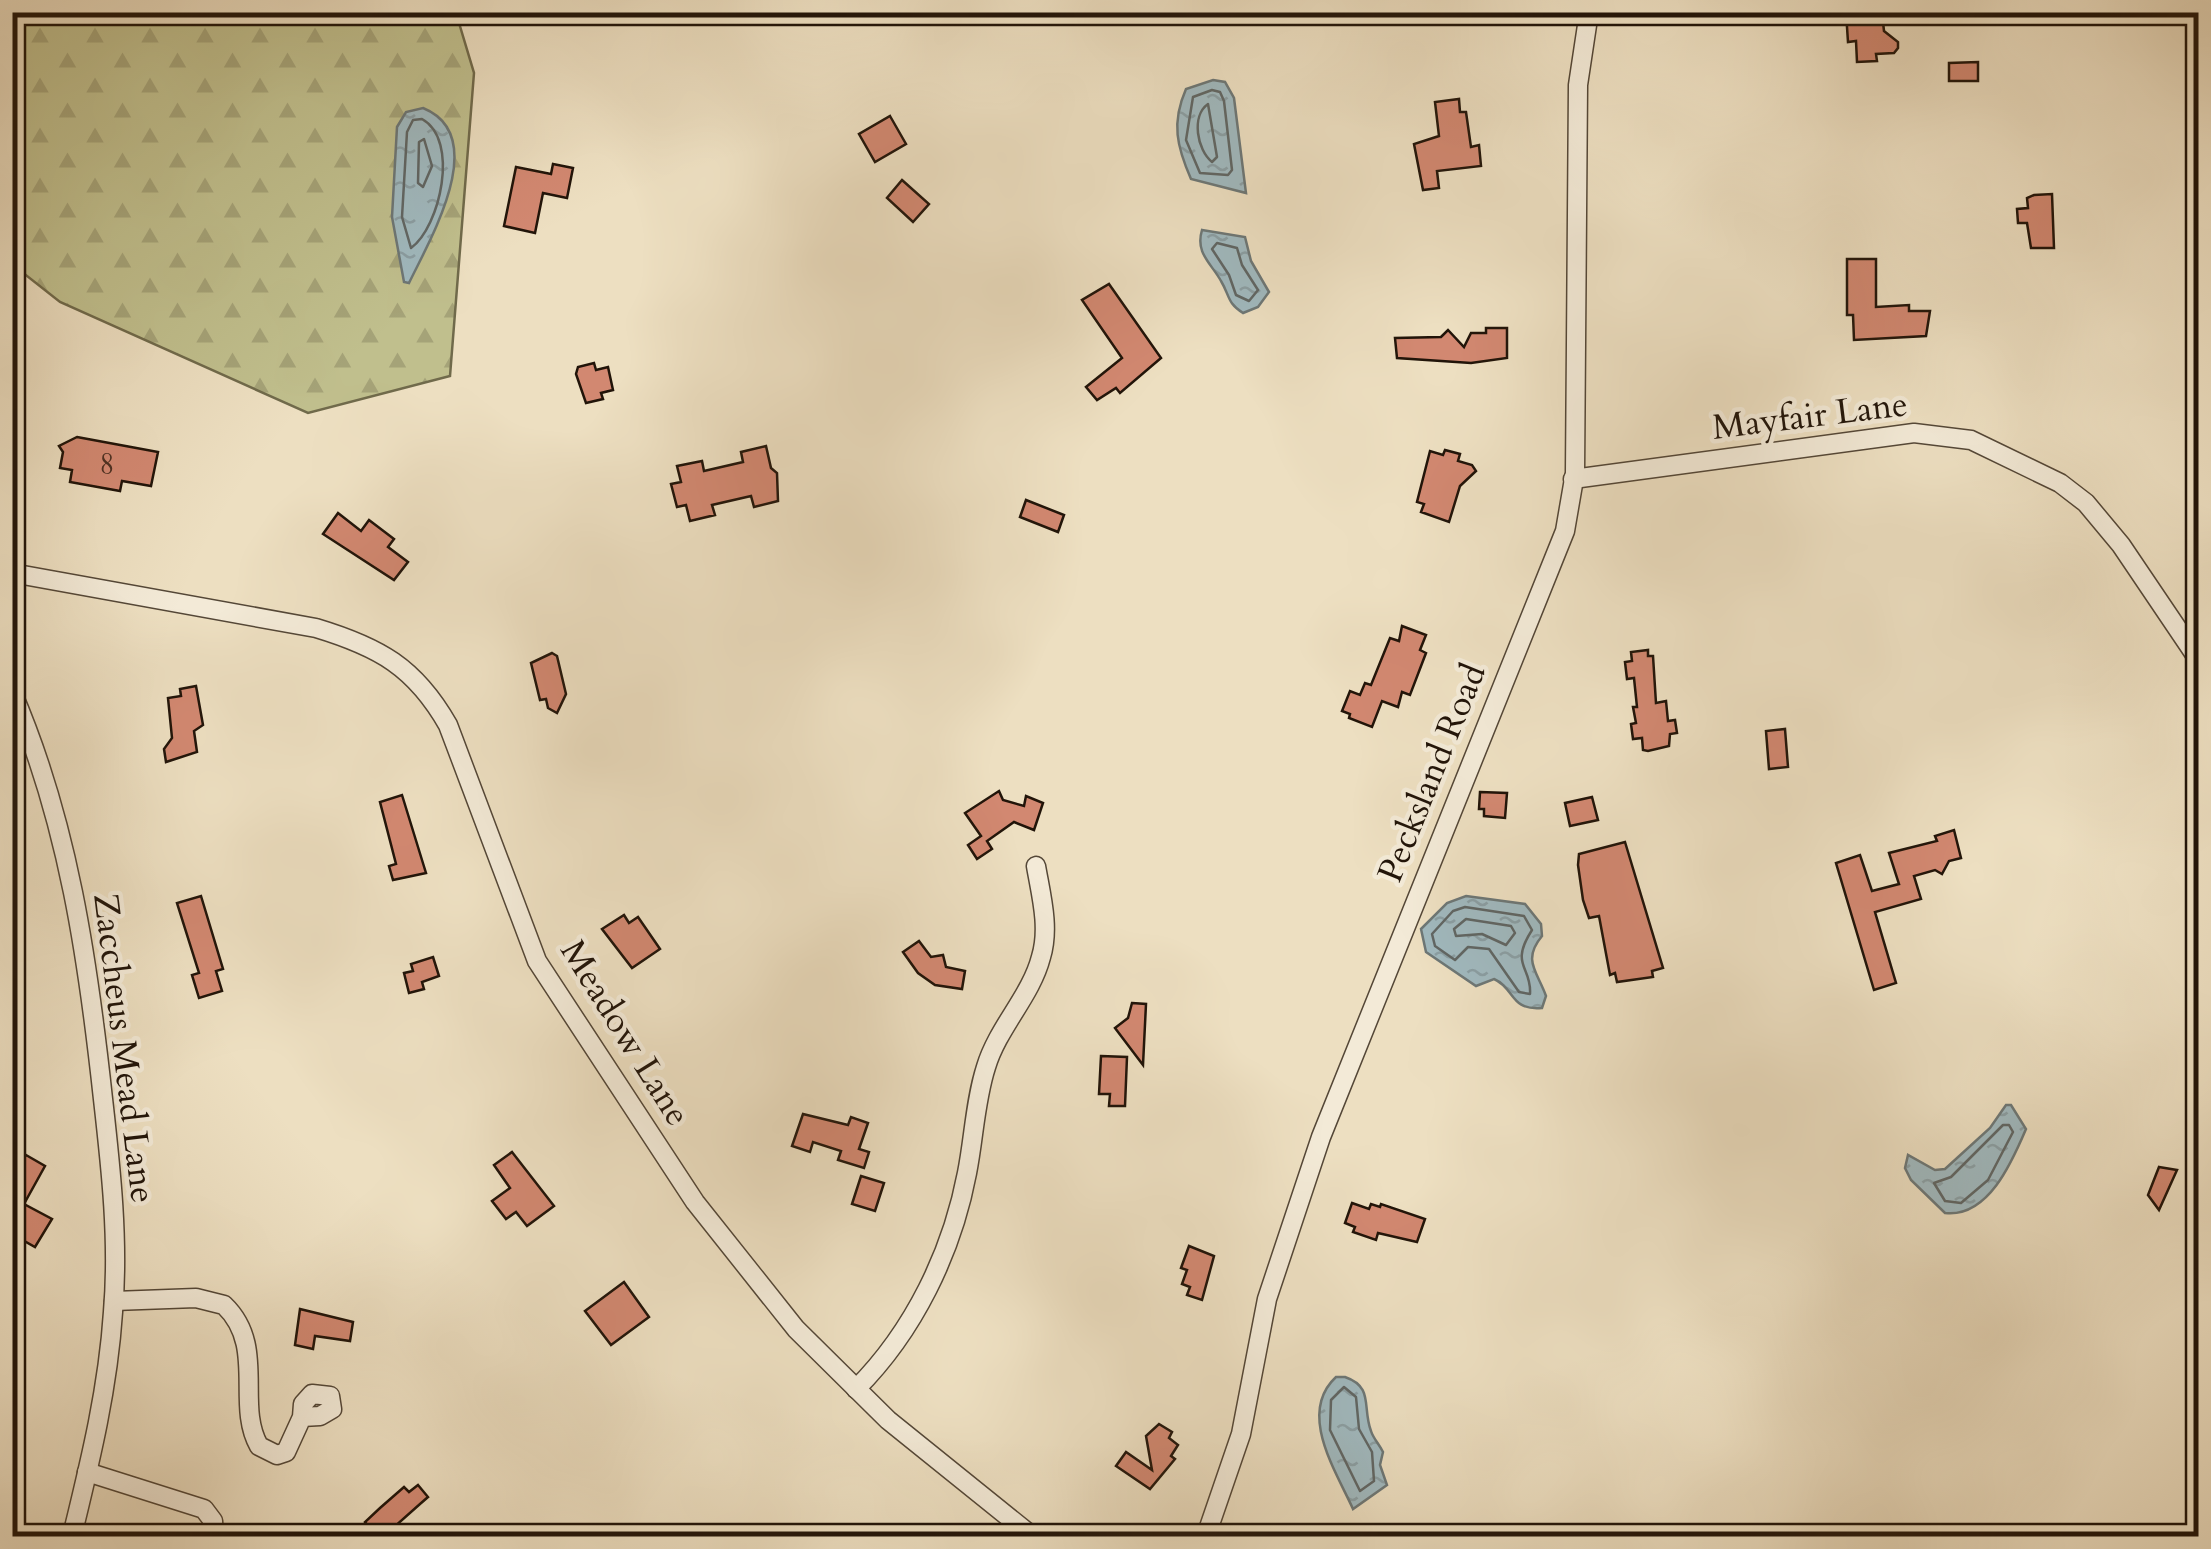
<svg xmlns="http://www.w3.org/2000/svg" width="2211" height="1549" font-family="Cardo,serif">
<defs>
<pattern id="forest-firs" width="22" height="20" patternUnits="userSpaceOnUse" patternTransform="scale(2.5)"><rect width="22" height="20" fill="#c0bf8d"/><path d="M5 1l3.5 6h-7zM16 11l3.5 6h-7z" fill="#a5a378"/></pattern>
<pattern id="water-ripples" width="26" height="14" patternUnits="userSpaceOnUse" patternTransform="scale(2.5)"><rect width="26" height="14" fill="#a0b9bf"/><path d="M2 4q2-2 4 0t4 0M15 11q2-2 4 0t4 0" fill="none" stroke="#8a9ea3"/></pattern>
</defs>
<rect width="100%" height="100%" fill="#eddfc1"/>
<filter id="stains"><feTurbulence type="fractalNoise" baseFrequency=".002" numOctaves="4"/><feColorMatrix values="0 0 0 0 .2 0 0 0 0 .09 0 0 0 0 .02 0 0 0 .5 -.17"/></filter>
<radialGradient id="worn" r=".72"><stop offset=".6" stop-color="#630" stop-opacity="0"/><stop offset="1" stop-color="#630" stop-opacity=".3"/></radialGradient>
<path fill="url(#forest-firs)" stroke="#706a4b" stroke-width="2.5" d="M12,13H456L474,73L450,376L308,413L60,302L13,265Z"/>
<g fill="url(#water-ripples)" stroke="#6d7776" stroke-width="2.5">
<path d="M1213,80L1225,82L1234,98L1246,193L1191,179C1177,147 1171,123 1186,89Z"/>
<path d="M423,108C492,136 429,241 409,283L404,282L392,217L397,127L406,112Z"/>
<path d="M1202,230L1245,237L1251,261L1269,292L1258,307L1243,313C1227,303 1230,296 1221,281C1211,263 1195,253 1202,230Z"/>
<path d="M1466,896L1525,904L1541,924L1542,936C1522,960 1537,971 1546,996L1542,1008C1510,1011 1515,988 1494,979L1476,986L1426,952L1421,929L1447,903Z"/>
<path d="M2006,1105H2011L2026,1129C2012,1162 1988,1218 1945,1213L1911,1180L1905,1168L1908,1155L1935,1170L1945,1169L1990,1128Z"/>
<path d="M1345,1377C1374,1387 1362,1407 1371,1431C1373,1438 1379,1444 1383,1452L1380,1465L1387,1485L1353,1509C1336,1471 1297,1413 1336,1377Z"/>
</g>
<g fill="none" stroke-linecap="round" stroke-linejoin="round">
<g stroke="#606664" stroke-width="2.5">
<path d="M1212,90L1220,92L1224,101L1232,170L1228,175L1200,173L1186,140L1193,97Z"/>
<path d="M1208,104L1217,157L1212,162C1197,150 1191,116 1208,104Z"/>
<path d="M422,119C460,140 440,227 411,248L402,217L407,132L413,120Z"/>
<path d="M424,139L432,166L423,187L418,183L419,142Z"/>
<path d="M1217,243L1237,248L1242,265L1258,290L1249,301L1236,295L1229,275L1212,249Z"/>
<path d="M1465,907L1524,916L1532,930C1509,966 1532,966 1530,994L1519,992L1489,949L1468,947L1455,960L1435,946L1432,934L1453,911Z"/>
<path d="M1466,919L1511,926L1515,933L1506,945L1482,934L1456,936L1454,929Z"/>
<path d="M2003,1125H2009L2013,1132L1988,1180L1961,1203L1945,1201L1934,1183L1951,1177Z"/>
<path d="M1344,1387L1356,1397L1359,1429L1372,1452L1374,1481L1360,1491L1330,1430L1331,1400Z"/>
</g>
</g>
<g fill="#d28871" stroke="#211409" stroke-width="2.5">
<path d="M1846,12H1874L1875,23L1883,22L1884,31L1898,42V48L1894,53L1876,54L1877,61L1857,62L1856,41L1848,42Z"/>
<path d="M1978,62V81H1949V63Z"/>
<path d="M1459,99L1460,112H1466L1471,147L1479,145L1481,166L1437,171L1439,188L1423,190L1414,144L1439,136L1435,102Z"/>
<path d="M890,116L906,144L875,162L859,134Z"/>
<path d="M553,164L573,168L567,198L543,193L535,233L504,226L516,167L551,174Z"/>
<path d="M902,180L929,204L913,222L887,198Z"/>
<path d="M2052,194L2054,248H2031L2027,223H2018L2017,209L2028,208L2027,198L2034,195Z"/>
<path d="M1847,259H1876V307L1909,305V311H1930L1926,336L1854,340L1853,315H1847Z"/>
<path d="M1109,284L1161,358L1120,393L1116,388L1097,400L1086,387L1122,358L1082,300Z"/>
<path d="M1486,328H1507V358L1471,363L1397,358L1395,338L1441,337L1448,330L1464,347L1471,333H1486Z"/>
<path d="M594,363L596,370L608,367L613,390L601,393L603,399L586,403L576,374L578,367Z"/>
<path d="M77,437L158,452L151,486L122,481L120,491L70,482L72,470L60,468L63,452L59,446Z"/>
<path d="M766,446L771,468L777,473L778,501L754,507L751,496L712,505L715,515L690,521L686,505L677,507L671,484L681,482L677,466L702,461L704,471L743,462L741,452Z"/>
<path d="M1445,450L1460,454L1458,461L1472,465L1476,471L1460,486L1449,522L1421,512L1424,504L1417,502L1430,451L1443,455Z"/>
<path d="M1026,500L1064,515L1058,532L1020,517Z"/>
<path d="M338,513L361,531L369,520L394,539L388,547L408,562L394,580L323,534Z"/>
<path d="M1402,626L1426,635L1420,650L1426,653L1410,695L1402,692L1398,707L1382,701L1372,727L1349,718L1350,714L1342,711L1350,691L1360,695L1365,683L1371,685L1390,638L1399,641Z"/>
<path d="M1648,650V656H1653L1656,703L1666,701L1668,721L1675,720L1677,733L1670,734L1669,746L1648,751L1643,750L1642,738L1633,739L1631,724L1636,723L1633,707H1637L1634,678L1627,679L1625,662L1632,661L1631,652Z"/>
<path d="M552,653L557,656L566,694L557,713L548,708L546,699L540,700L531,663Z"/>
<path d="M196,686L203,725L194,731L197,752L166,762L164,749L172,738L168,698L181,696L180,689Z"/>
<path d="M1785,729L1788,767L1769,769L1766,731Z"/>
<path d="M999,791L1003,800L1024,806L1026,796L1043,803L1034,830L1014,822L987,841L992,849L977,859L968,845L981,836L965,813Z"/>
<path d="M1480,792L1507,793L1505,818L1484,816V809H1479Z"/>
<path d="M402,795L426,873L393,880L389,866L396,864L380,802Z"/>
<path d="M1592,797L1598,820L1570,826L1565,803Z"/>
<path d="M1954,830L1961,858L1949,861L1942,874L1935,870L1914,876L1921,899L1875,912L1896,983L1874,990L1836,863L1860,855L1872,891L1899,884L1889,853L1937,841L1935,836Z"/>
<path d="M1625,842L1663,968L1652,971L1653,977L1617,982L1615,973L1610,975L1599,916L1589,918L1583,900L1578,865L1579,854Z"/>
<path d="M201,896L223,969L216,971L222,991L199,998L192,975L199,973L177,903Z"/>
<path d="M624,915L629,923L638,917L660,949L632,968L602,929Z"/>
<path d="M919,941L931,957L943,955L946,967L965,971L962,989L935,985L918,973L903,952Z"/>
<path d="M433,957L439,976L422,982L424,989L409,993L404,973L413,971L411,964Z"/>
<path d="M1132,1003L1146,1004L1143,1065L1115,1028L1128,1018Z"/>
<path d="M1101,1056L1127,1057L1125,1106H1109L1110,1094H1099Z"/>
<path d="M803,1114L848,1125L851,1117L868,1123L859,1149L869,1152L864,1168L838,1160L841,1151L813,1142L810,1152L792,1146Z"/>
<path d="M512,1152L554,1206L527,1226L516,1212L506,1219L492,1201L510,1188L494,1165Z"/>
<path d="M26,1155L45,1166L24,1204L52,1219L35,1247L12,1234V1180Z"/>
<path d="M2159,1167L2177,1170L2159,1210L2148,1195Z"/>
<path d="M861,1176L884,1183L875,1211L852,1204Z"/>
<path d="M1352,1203L1369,1209L1371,1204L1380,1207L1381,1204L1425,1219L1417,1242L1378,1233L1376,1240L1353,1232L1355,1227L1345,1223Z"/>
<path d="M1189,1246L1214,1256L1202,1300L1187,1295L1190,1287L1182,1284L1187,1270L1181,1268Z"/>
<path d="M624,1282L649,1317L611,1345L585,1311Z"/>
<path d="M300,1309L353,1322L350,1341L315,1336L313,1349L295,1345Z"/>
<path d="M1159,1424L1172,1432L1169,1438L1178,1445L1171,1456L1175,1459L1150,1489L1116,1466L1126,1452L1152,1470L1146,1436Z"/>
<path d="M418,1485L428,1497L420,1504L384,1536H362L371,1529L365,1522L380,1508L404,1487L409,1492Z"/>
</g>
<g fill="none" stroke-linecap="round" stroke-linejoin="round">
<g stroke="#544737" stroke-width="21">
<g id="minor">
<path d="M1573,479L1914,433L1971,440L2060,483L2086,503L2121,545L2198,659"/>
<path d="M12,573L316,628C379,647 415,667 448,725L537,961L695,1202L796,1329L888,1420L1032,1536"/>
<path d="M12,692C68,821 88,960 103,1099C111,1169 119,1242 113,1312C108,1389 90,1462 72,1536"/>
<path d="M114,1301L196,1298L224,1305C267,1346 235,1404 259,1446L277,1455L286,1452L302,1417L320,1416L332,1409L330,1396L312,1394L303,1404L302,1417"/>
<path d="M856,1389C914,1331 952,1252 967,1173C974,1138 975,1101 986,1067C998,1027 1031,996 1041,957C1050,928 1041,895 1036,866"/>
<path d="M87,1472L204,1509L213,1521L214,1536"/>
<path d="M1206,1536L1241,1434L1267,1299L1321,1137L1565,531L1575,473L1578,85L1589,12"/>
</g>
</g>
<use href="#minor" stroke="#f3ead7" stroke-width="18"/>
</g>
<g text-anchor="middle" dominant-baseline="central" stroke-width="9" stroke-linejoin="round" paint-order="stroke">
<g font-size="30" fill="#4d3123">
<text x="107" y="464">8</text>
</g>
<g font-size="35" fill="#211409" stroke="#f3ead7">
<text transform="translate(1810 416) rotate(-7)">Mayfair Lane</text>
<text transform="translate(1432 773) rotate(-68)">Pecksland Road</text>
<text transform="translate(625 1033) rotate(58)">Meadow Lane</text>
<text transform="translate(124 1048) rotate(83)">Zaccheus Mead Lane</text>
</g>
</g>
<rect width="2211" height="1549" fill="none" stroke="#eddfc1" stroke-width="50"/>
<rect x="15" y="15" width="2181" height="1519" fill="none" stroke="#211409" stroke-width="5"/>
<rect x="25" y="25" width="2161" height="1499" fill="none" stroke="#211409" stroke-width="2.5"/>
<rect width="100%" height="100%" filter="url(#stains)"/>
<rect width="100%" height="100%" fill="url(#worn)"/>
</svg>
